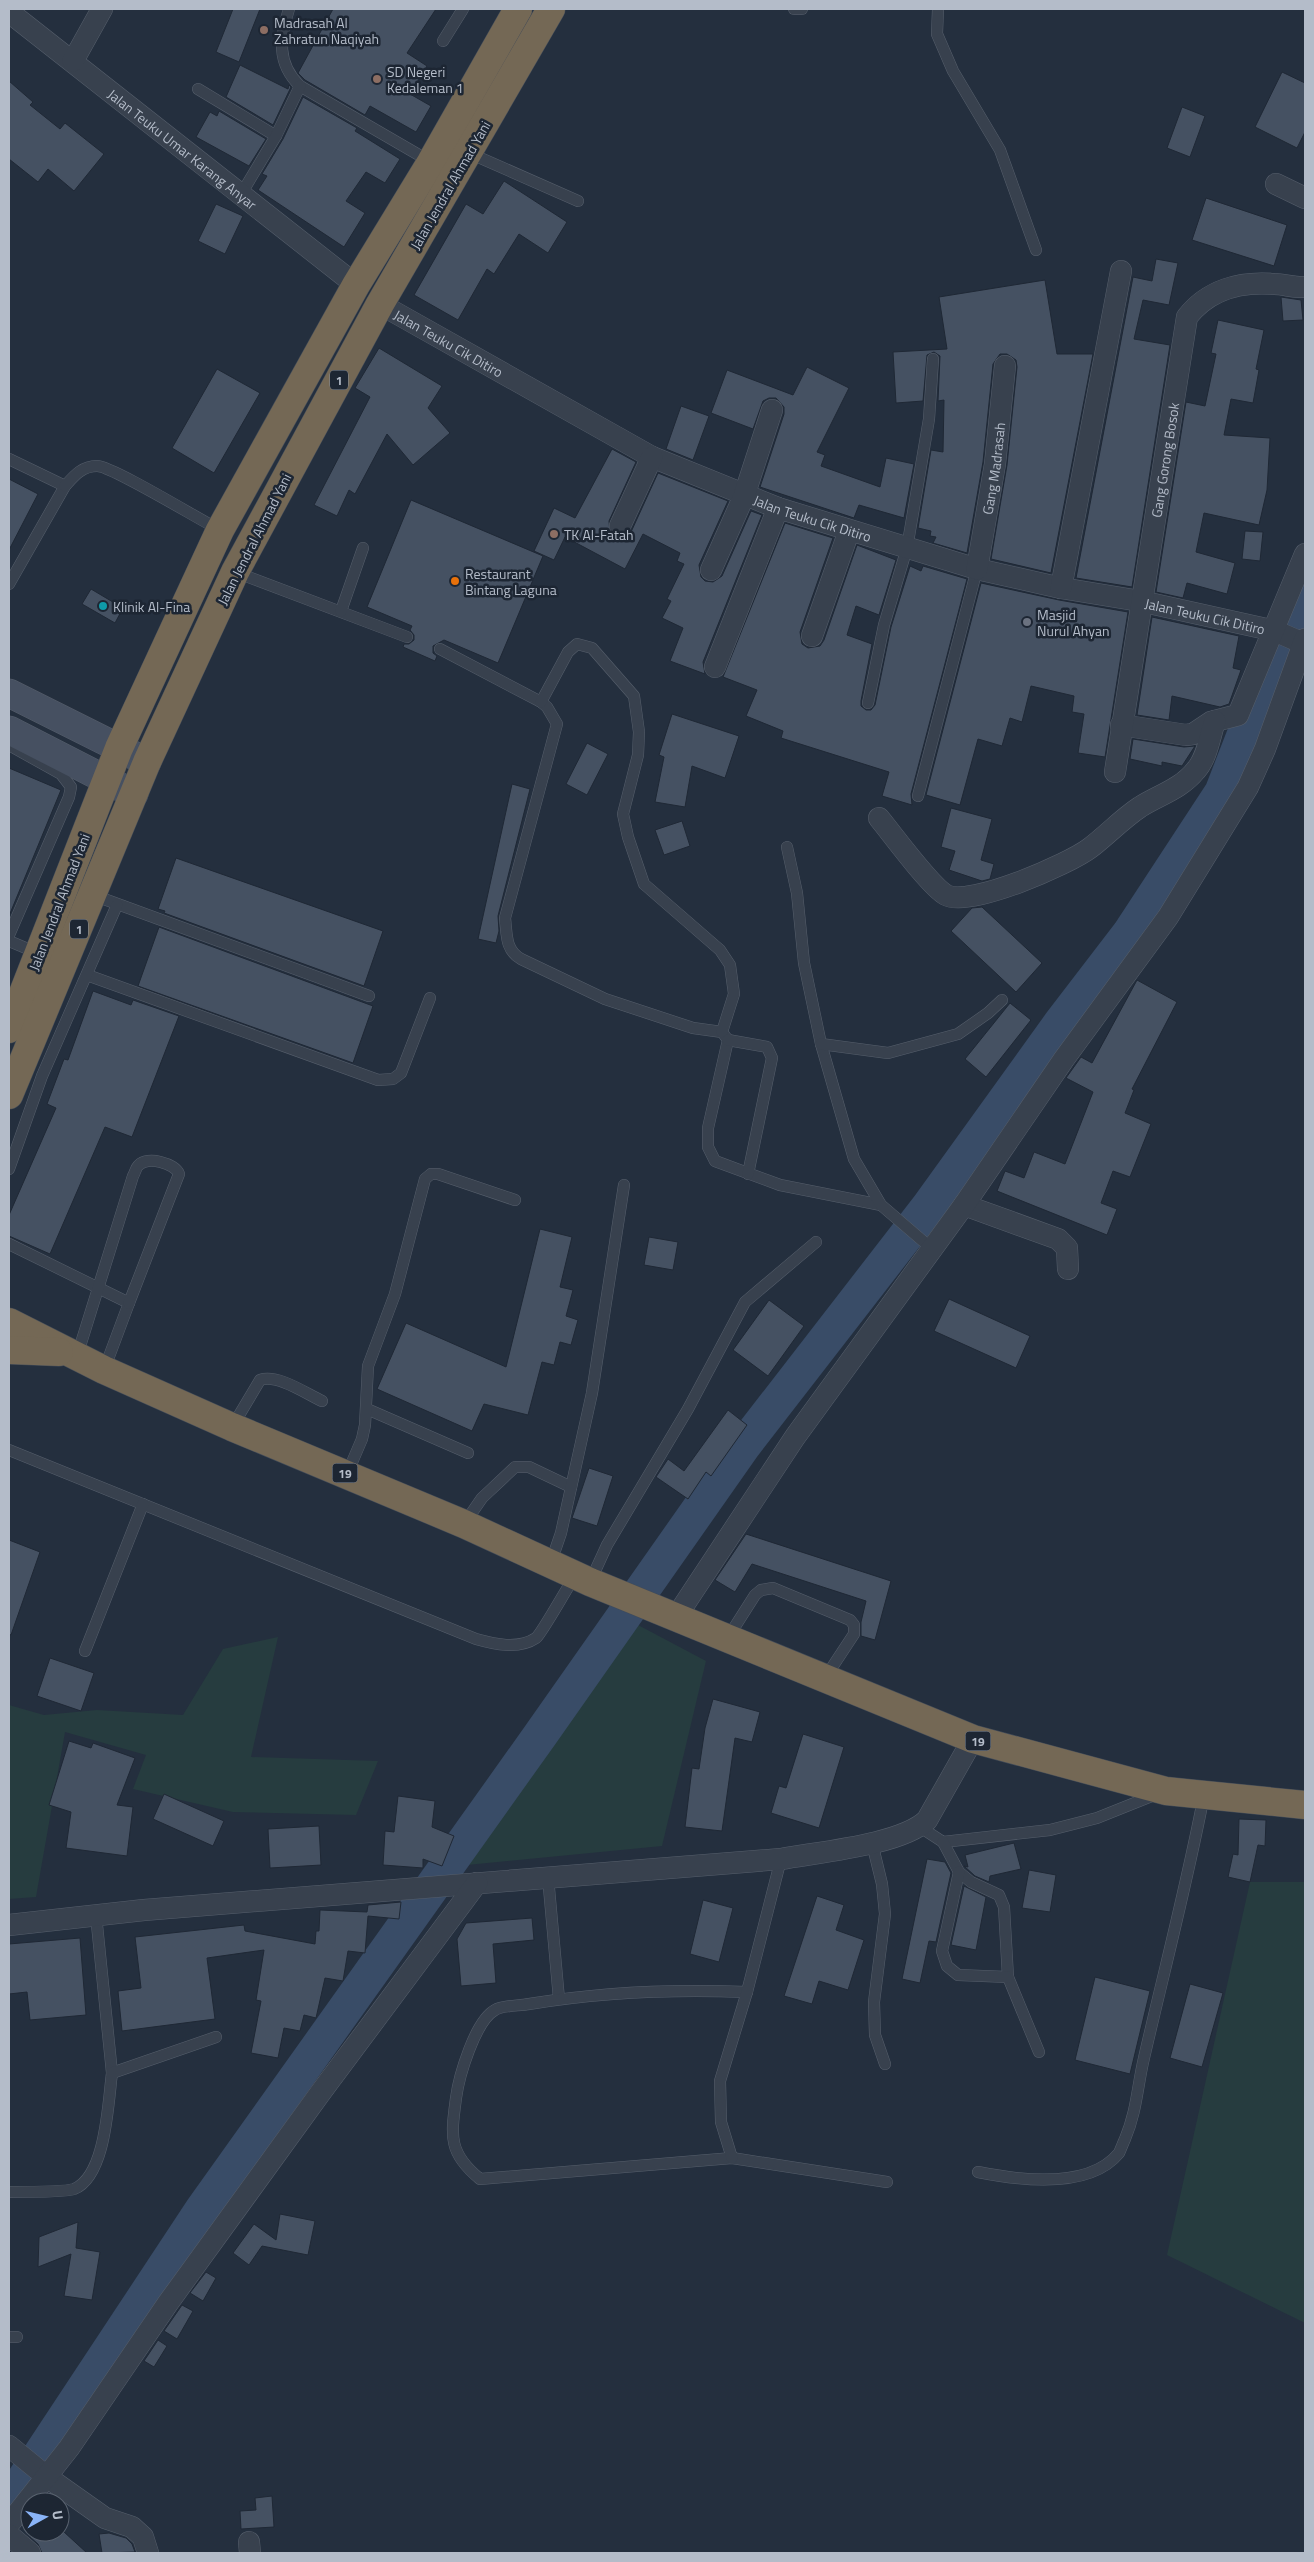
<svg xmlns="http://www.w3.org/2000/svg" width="1314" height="2562" font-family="'Titillium Web',sans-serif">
<rect width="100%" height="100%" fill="#242f3e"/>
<g fill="#263c3f">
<path d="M638,1625L706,1661L662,1846L467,1865Z"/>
<path d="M278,1637L251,1757L378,1761L356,1815L233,1812L133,1789L146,1755L65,1732L36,1897L9,1899V1705L44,1715L97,1710L183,1715L223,1649Z"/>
<path d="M1250,1882H1305V2323L1167,2255Z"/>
</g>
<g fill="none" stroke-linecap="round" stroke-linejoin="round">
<path stroke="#394c67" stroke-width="35" d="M9,2502L202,2210L541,1734L744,1445L929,1206L1060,1024L1129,934L1222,792L1297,599"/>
</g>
<g fill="#455162" stroke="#1f2835">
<path d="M233,9H260L239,62L216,52Z"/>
<path d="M333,9H436L407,53L427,66L410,94L431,106L416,132L370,106L365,115L305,80L298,73Z"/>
<path d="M240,65L288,89L289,85L291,87L273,125L226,97Z"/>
<path d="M1282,72L1305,83V132L1297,148L1255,127Z"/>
<path d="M9,81L33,102L30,105L60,129L65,123L104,154L74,191L48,169L38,182L9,159Z"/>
<path d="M303,97L357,128L355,131L400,159L385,183L366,172L346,201L365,213L344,247L258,190L267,176L262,174L283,139Z"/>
<path d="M1182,107L1205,116L1190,157L1167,148Z"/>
<path d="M219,111L266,139L249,166L196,137L210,112L217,116Z"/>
<path d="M504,181L567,222L548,253L519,234L494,274L487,269L458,320L414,295L466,204L483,214Z"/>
<path d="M1206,198L1287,225L1274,266L1192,240Z"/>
<path d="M216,204L243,216L225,254L198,241Z"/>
<path d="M1156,259L1178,263L1169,305L1143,300L1134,339L1170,345L1132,587L1076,578L1133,277L1152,281Z"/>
<path d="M1045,280L1057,354H1093L1051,573L991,559L1007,465L1017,367L1016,360L1007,354H1000L993,364L983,462L967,553L933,543L936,537L930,536L931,531L918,528L931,450L943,452L944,400L938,401L940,356L934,352L927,355L923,401L896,403L893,352L947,349L939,297Z"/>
<path d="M1281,297L1301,300L1303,320L1283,321Z"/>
<path d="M1218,320L1264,330L1256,369L1259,370L1253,403L1231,399L1224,435L1270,438L1267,490L1259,525L1204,513L1196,552L1235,563L1227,594L1187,583L1183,598L1156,592L1186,402L1205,406L1216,354L1211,353Z"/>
<path d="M379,348L442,386L428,408L450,433L413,465L387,434L355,494L349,490L337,516L314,505L370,397L355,388Z"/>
<path d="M807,367L849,388L817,452L825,455L821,466L880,487L886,458L914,464L904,518L859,505L854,518L760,487L784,414V407L776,398H769L763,401L753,429L711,413L727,370L793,395Z"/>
<path d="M217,369L260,393L214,473L172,448Z"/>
<path d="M681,406L709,416L693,460L666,449Z"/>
<path d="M612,449L636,462L609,521L610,533L615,537L627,536L631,532L658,473L728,501L699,565L701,577L705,581L713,582L722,576L751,511L762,515L703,662L705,674L670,661L683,628L662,618L671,601L667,599L684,564L677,561L680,553L643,534L625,569L565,537L554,560L534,551L554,508L575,518Z"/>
<path d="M9,479L38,494L9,550Z"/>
<path d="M411,500L543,556L498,663L444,640L433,646V653L437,656L435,661L403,647L404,644H409L414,640V635L410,630L412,626L367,607Z"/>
<path d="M785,523L833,538L800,632L802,644L808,648L820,646L824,640L857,545L896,560L879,615L856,606L847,635L872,644L861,701V706L866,710H871L875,705L891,627L910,566L921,571L923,566L967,579L911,794L912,805L882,796L889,772L781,738L783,731L746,716L757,690L723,677Z"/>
<path d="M1245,531L1263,532L1260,561L1242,559Z"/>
<path d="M981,583L1059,600L1128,612L1105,757L1078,753L1084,714L1072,712L1074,696L1031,686L1022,722L1010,718L1002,746L978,739L960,805L926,795Z"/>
<path d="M91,589L123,608L115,623L82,604Z"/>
<path d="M1152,617L1239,636L1233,668L1241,670L1229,704L1220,707L1172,696L1169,720L1137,715Z"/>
<path d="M672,714L739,736L725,778L692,766L685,807L655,802L664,757L659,755Z"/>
<path d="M1133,739L1184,747L1195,746L1182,766L1162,762V766L1130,759Z"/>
<path d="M587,743L608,754L587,795L566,784Z"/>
<path d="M9,768L61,790L9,916Z"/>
<path d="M512,784L530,789L498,916L499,931L496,943L478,939Z"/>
<path d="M951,808L992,819L981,860L994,864L990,879L982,881L949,870L955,851L941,847Z"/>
<path d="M682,821L690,846L664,855L655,830Z"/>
<path d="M176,858L383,931L364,986L164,913L165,911L158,909Z"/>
<path d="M982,907L1042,963L1016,992L951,931L972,908Z"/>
<path d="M159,927L373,1006L353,1063L138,986Z"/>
<path d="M1137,980L1177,1002L1132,1089L1134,1090L1125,1113L1151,1124L1130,1177L1113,1171L1101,1203L1117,1209L1107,1235L997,1191L1005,1171L1024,1178L1034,1152L1065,1164L1093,1092L1066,1078L1081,1057L1092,1063Z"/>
<path d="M93,991L131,1005L133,1000L179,1016L132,1137L105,1127L50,1254L9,1236V1215L56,1108L47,1104L64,1059L68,1060Z"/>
<path d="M1010,1003L1031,1020L986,1077L965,1059Z"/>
<path d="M540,1229L572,1237L560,1287L573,1290L566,1316L578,1320L571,1345L560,1342L554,1365L542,1362L528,1415L484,1404L472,1431L377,1389L406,1323L506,1367Z"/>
<path d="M649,1237L678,1242L673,1270L644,1265Z"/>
<path d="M949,1299L1030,1336L1016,1368L934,1331Z"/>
<path d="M769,1300L804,1326L768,1376L733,1350Z"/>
<path d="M728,1410L747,1425L711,1476L706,1472L688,1499L656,1477L668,1459L684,1471Z"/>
<path d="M589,1468L613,1476L597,1526L572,1518Z"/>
<path d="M746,1534L891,1581L875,1640L861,1636V1622L866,1601L752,1564L735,1592L715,1580Z"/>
<path d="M9,1540L40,1552L11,1635L9,1634Z"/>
<path d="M50,1658L94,1673L81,1711L37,1696Z"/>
<path d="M713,1699L760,1712L752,1742L735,1738L722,1831L685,1827L692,1768L699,1769L705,1728Z"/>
<path d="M803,1734L844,1747L819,1828L771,1813L779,1786L786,1788Z"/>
<path d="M69,1741L91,1748L93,1743L135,1758L117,1805L133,1807L127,1856L66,1848L71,1812L49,1805Z"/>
<path d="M164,1794L224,1821L213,1846L153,1819Z"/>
<path d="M398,1796L435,1801L432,1827L454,1836L442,1866L423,1859V1868L383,1865L385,1831L394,1832Z"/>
<path d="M1239,1819L1266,1820L1265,1846L1258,1845L1250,1882L1228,1877L1233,1854L1238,1855Z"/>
<path d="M319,1826L321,1865L270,1868L268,1829Z"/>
<path d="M1014,1843L1021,1869L990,1876L989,1882L975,1876L964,1866L968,1867L965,1855Z"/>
<path d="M927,1859L945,1862L951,1873L936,1942L929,1941L920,1983L902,1979Z"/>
<path d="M1029,1870L1056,1875L1050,1912L1022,1908Z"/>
<path d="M964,1886L986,1897L976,1950L951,1945Z"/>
<path d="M817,1896L844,1905L836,1930L864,1940L848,1990L819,1981L812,2004L784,1996Z"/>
<path d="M703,1900L733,1908L719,1962L690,1954Z"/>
<path d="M401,1902L399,1919L368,1916L365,1953L348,1951L343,1981L325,1978L316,2018L304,2015L300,2031L284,2028L278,2058L251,2053L261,2001L256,2000L264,1950L207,1958L215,2019L122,2031L118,1991L141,1988L135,1937L244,1925L245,1931L315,1944L316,1931H319L320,1910L367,1912L368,1905Z"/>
<path d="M532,1918L534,1940L493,1944L496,1983L461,1986L457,1939L466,1923Z"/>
<path d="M80,1938L86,2015L30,2020L27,1992L9,1994V1944Z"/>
<path d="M1095,1977L1150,1991L1130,2074L1075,2060Z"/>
<path d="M1190,1984L1223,1993L1202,2067L1170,2058Z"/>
<path d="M280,2214L315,2221L308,2255L262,2246L249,2265L233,2253L254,2224L276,2240Z"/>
<path d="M78,2222L76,2248L100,2252L92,2300L64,2296L71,2254L38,2267L39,2237Z"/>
<path d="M206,2272L216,2278L203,2301L190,2293Z"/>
<path d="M182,2305L193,2311L177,2339L164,2331Z"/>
<path d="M158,2340L167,2346L154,2367L144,2361Z"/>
<path d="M272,2496L274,2527L241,2529L240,2511L256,2510L255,2498Z"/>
<path d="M34,2532H64L87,2553H42L38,2544L30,2537Z"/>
<path d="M109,2533L126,2538L132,2544L135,2552L102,2553L99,2534Z"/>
</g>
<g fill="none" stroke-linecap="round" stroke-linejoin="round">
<g stroke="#565f6c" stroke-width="12">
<g id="lane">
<path d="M289,9C280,37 276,63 300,86L431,162"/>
<path d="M794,9H802"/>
<path d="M938,9L937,34L953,71L1000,150L1036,250"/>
<path d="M443,41L463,9"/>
<path d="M198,89L276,136"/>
<path d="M469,153L578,201"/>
<path d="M240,196L276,136L300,86"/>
<path d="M9,459L65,486L9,584"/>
<path d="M65,486C74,476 82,466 97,466C112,466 200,520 220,530"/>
<path d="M235,572L407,637"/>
<path d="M341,611L363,548"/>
<path d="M440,649L541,702L547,707L557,724L505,918C507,934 505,950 521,959L605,999L693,1028L722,1032L728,1040L708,1128V1147L715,1161L780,1185L881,1205"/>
<path d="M541,702L568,652L577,644L592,648L634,696L639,732L638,755L623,814L628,837L644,884L720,950L730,965L734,994L722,1032"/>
<path d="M868,703L884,625L907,548L929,419L933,359"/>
<path d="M9,745L61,774L71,787L69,797L9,935"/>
<path d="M918,796L977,569"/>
<path d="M787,847L797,893L804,963L821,1044L854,1159L881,1205L931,1248"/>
<path d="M93,895L369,996"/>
<path d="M9,941L40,954"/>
<path d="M87,975L378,1080L393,1079L401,1073L430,998"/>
<path d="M728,1040L767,1047L772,1058L748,1174"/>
<path d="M821,1044L888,1053L958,1034L988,1013L1002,1000"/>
<path d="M9,1169L42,1076L117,905"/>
<path d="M9,1244L129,1303L104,1370"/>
<path d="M77,1356L133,1176C135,1173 136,1167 139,1165C147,1156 175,1163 179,1174L129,1303"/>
<path d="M367,1409L468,1453"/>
<path d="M232,1427L260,1380C278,1374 305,1393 322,1401"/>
<path d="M9,1450L476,1639C494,1644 518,1650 536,1638C542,1633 568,1586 575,1576"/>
<path d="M347,1474L362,1439L365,1425L368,1366L395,1294L425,1179L431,1174H438L515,1200"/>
<path d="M464,1524L482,1498L515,1467H529L571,1487"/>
<path d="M550,1565L561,1533L592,1393L624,1185"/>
<path d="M590,1582L607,1545L688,1409L745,1302L816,1242"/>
<path d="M727,1639L755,1595L761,1590L773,1588L850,1620L854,1625V1634L825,1678"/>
<path d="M85,1651L143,1504"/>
<path d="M920,1827L943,1842L1050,1830L1097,1818L1157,1794"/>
<path d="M943,1842L959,1872L971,1882L999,1895L1004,1907L1008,1977L1039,2052"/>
<path d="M872,1843L882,1884L885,1914L874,2002L875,2035L885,2064"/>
<path d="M959,1872L942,1951L947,1966L958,1975L1008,1977"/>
<path d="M548,1877L559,1999"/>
<path d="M96,1915L112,2073"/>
<path d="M747,1992C674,1989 601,1992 529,2004C519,2006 503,2005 495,2010C475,2021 459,2076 456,2098C451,2136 448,2153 480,2179L732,2158L887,2182"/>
<path d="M732,2158L721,2122L720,2081L747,1992L781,1859"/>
<path d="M978,2172C1018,2180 1089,2190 1119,2153C1121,2149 1123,2143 1125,2139C1137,2110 1137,2088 1144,2058C1164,1971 1187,1884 1204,1795"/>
<path d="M9,2192C20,2192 66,2192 74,2189C106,2176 108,2103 112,2073L216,2037"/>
<path d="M9,2337H17"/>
</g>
</g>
<g stroke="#565f6c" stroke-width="22">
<g id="street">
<path id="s1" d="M9,12L356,285"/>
<path d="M73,61L102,9"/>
<path d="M1276,184L1305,198"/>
<path id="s2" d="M380,304L652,457L778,508L977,569L1061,588L1140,601L1275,631L1305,644"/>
<path d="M620,526L652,457"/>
<path id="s3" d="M977,569L995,464L1005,366"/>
<path d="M711,570L744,496L772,410"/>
<path d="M1061,588L1121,271"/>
<path d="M812,636L849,531"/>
<path d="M715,667L778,508"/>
<path d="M1121,725L1186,735L1193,734L1211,722L1238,715L1305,554"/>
<path id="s4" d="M1115,772L1187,317C1208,290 1240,281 1274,284C1284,284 1295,288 1305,287"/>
<path d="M879,818C893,835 930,886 946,895C969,908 1069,864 1090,848C1107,835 1122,819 1140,807C1159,795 1181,789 1196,770C1207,758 1210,736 1215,721"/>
<path d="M964,1205L1058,1239L1067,1248L1068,1269"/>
<path d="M676,1617L795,1437L964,1205L1064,1059L1168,917L1248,787L1265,749L1305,639"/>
<path d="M9,1925L144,1910L781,1859C818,1852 901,1845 927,1820L973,1739"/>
<path d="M9,2446L47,2477L105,2518L132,2527L143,2537L148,2553"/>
<path d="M9,2524L69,2448L168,2303L321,2092L477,1883"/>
<path d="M9,2535L30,2553"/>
<path d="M249,2542L250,2553"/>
</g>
</g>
<g stroke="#565f6c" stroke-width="29">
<g id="secondary">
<path d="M9,693L147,762"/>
<path d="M9,730L134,794"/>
</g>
</g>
<g stroke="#434c59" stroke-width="29">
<g id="highway">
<path d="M9,1029L119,748L220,530L356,285L431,162L518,9"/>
<path d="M9,1095L147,762L235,572L380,304L551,9"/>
<path d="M9,1322L104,1370L232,1427L464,1524L590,1582L973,1739L1166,1791L1305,1805"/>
<path d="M9,1350L59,1352"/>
</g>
</g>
<use href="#lane" stroke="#38414e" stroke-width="11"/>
<use href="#street" stroke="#38414e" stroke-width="21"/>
<use href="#secondary" stroke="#465061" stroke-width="28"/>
<use href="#highway" stroke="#746855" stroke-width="28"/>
</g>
<g fill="#8d6e63" stroke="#1d2633" stroke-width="2">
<circle cx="264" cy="30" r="5"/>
<circle cx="377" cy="79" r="5"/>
<circle cx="554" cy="534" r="5"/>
</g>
<circle fill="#e8710a" stroke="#1d2633" stroke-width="2" cx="455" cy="581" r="5"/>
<circle fill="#0f9aa8" stroke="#1d2633" stroke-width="2" cx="103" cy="606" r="5"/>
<circle fill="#6b7280" stroke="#1d2633" stroke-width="2" cx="1027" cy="622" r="5"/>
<g text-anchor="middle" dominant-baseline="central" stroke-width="5" stroke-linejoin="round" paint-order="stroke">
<g fill="#1d2633" stroke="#878f9c" stroke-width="1">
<rect x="330" y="370.5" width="18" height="19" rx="4"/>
<rect x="70" y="919.5" width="18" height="19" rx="4"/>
<rect x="332.5" y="1463.5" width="25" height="19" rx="4"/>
<rect x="965.5" y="1731.5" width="25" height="19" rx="4"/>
</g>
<g font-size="12" font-weight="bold" fill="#b4bcc9">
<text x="339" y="380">1</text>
<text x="79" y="929">1</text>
<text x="345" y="1473">19</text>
<text x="978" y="1741">19</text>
</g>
<g font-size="14" fill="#b4bcc9" stroke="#1d2633" text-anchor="start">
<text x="274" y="22">Madrasah Al<tspan x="274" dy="16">Zahratun Naqiyah</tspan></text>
<text x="387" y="71">SD Negeri<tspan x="387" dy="16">Kedaleman 1</tspan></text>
<text x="564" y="534">TK Al-Fatah</text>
<text x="465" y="573">Restaurant<tspan x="465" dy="16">Bintang Laguna</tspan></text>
<text x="113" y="606">Klinik Al-Fina</text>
<text x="1037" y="614">Masjid<tspan x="1037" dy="16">Nurul Ahyan</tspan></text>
</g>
<g font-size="14" fill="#b4bcc9" stroke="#1d2633">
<text stroke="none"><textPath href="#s1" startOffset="221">Jalan Teuku Umar Karang Anyar</textPath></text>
<text transform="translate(450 185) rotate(-60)">Jalan Jendral Ahmad Yani</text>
<text stroke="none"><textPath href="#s2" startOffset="79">Jalan Teuku Cik Ditiro</textPath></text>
<text stroke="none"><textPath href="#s4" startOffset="316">Gang Gorong Bosok</textPath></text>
<text stroke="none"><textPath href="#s3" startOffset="102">Gang Madrasah</textPath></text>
<text stroke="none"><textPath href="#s2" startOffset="484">Jalan Teuku Cik Ditiro</textPath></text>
<text transform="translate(254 539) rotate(-63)">Jalan Jendral Ahmad Yani</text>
<text stroke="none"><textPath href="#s2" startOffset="889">Jalan Teuku Cik Ditiro</textPath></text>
<text transform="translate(59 902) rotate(-69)">Jalan Jendral Ahmad Yani</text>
</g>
</g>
<rect width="1314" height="2562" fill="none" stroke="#b4bcc9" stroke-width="20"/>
<g transform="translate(45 2517) rotate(82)"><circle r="24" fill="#1d2633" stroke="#59626f"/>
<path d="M0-4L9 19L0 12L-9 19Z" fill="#8ab4f8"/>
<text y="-8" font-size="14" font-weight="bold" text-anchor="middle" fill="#b4bcc9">U</text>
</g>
</svg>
